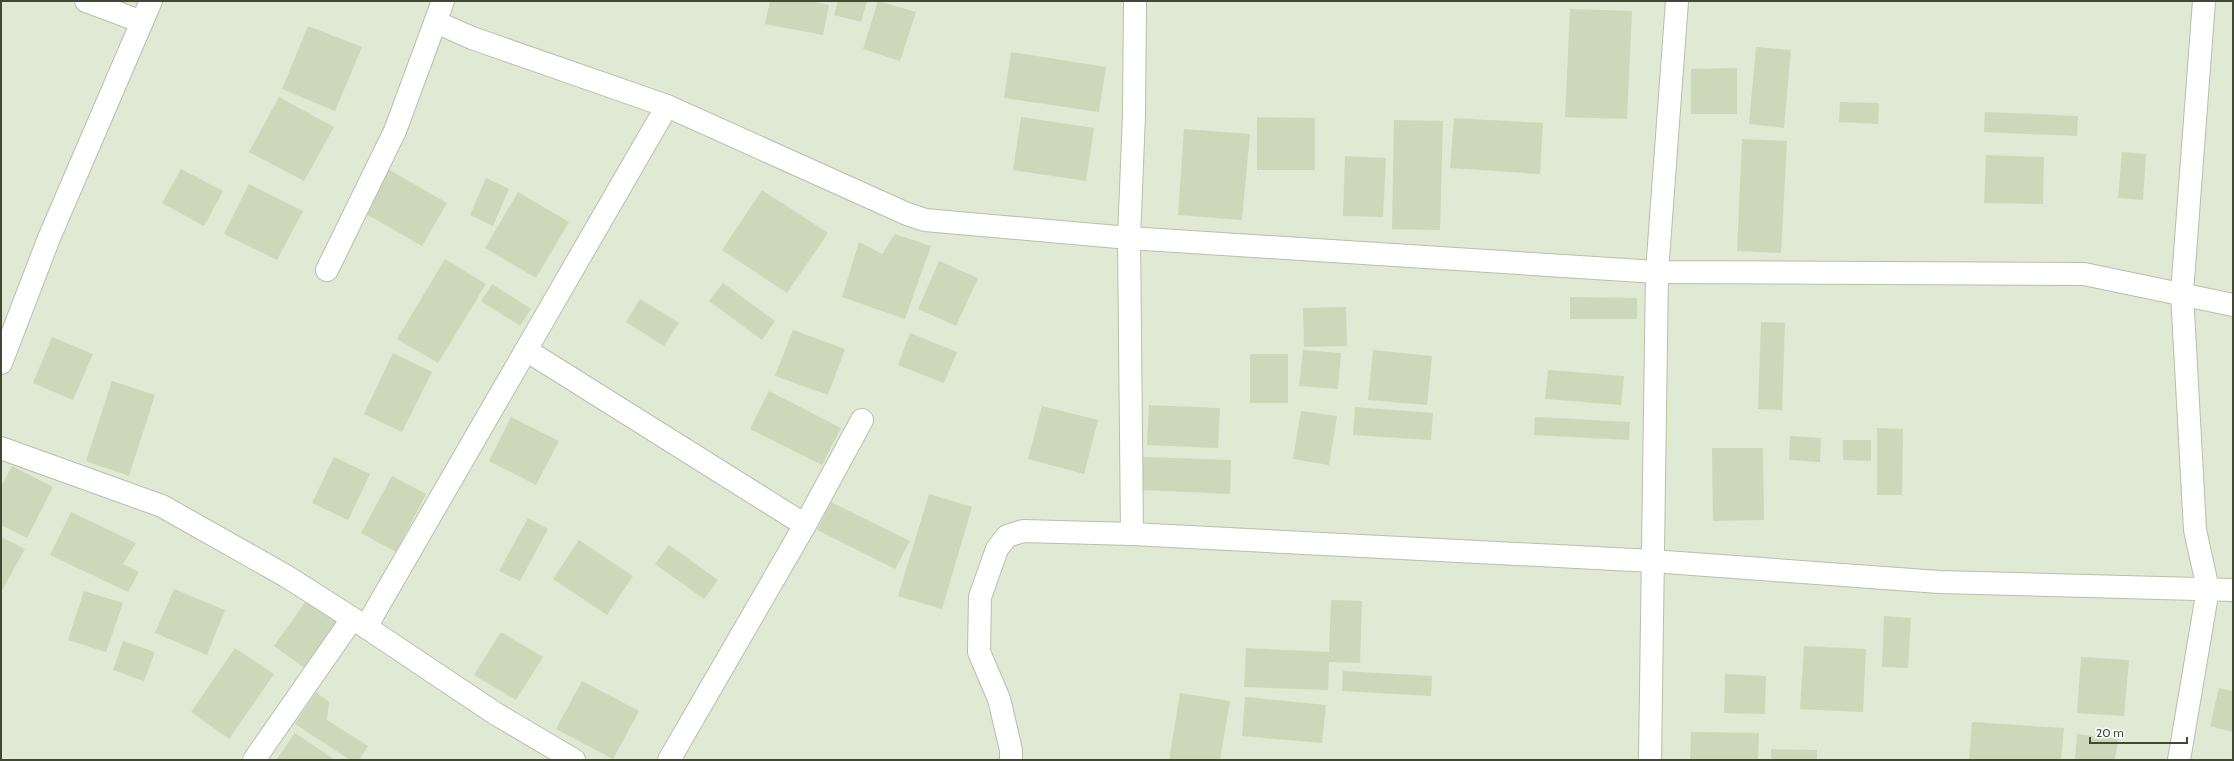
<svg xmlns="http://www.w3.org/2000/svg" width="2234" height="761" font-family="Cabin,sans-serif">
<rect width="100%" height="100%" fill="#eef5e6"/>
<rect fill="#dfe9d3" x="1" y="1" width="2232" height="759"/>
<g fill="#cdd8ba">
<path d="M770,1H811L829,5L823,35L765,24Z"/>
<path d="M838,1H867L861,22L834,15Z"/>
<path d="M878,1L916,12L900,61L863,49Z"/>
<path d="M1570,9L1632,11L1627,119L1565,117Z"/>
<path d="M308,26L362,47L335,111L282,89Z"/>
<path d="M1756,47L1791,50L1784,128L1749,124Z"/>
<path d="M1011,52L1106,67L1099,112L1004,98Z"/>
<path d="M1737,68V114H1691V69Z"/>
<path d="M279,97L334,127L304,181L249,152Z"/>
<path d="M1840,102L1879,103L1878,124L1839,122Z"/>
<path d="M1985,112L2078,116L2077,136L1984,132Z"/>
<path d="M1021,117L1094,128L1086,181L1013,170Z"/>
<path d="M1257,117L1315,118V170H1257Z"/>
<path d="M1454,118L1543,123L1540,174L1450,168Z"/>
<path d="M1394,120L1443,121L1440,230L1392,229Z"/>
<path d="M1184,129L1250,134L1242,220L1178,215Z"/>
<path d="M1742,139L1787,141L1781,253L1737,251Z"/>
<path d="M2122,152L2146,154L2143,200L2118,198Z"/>
<path d="M1986,155L2044,157L2043,204L1984,203Z"/>
<path d="M1345,156L1386,158L1383,217L1343,216Z"/>
<path d="M386,168L447,203L422,246L361,211Z"/>
<path d="M181,169L223,191L204,226L162,203Z"/>
<path d="M486,178L509,189L493,226L470,215Z"/>
<path d="M249,184L303,211L277,260L224,234Z"/>
<path d="M762,190L828,233L787,293L722,250Z"/>
<path d="M518,192L569,222L536,278L485,248Z"/>
<path d="M895,234L931,246L905,319L842,297L859,242L882,254Z"/>
<path d="M445,259L486,284L438,363L397,339Z"/>
<path d="M939,261L978,278L956,326L918,309Z"/>
<path d="M723,283L775,321L762,340L709,301Z"/>
<path d="M492,284L531,309L520,326L481,301Z"/>
<path d="M1570,297L1637,298V319H1570Z"/>
<path d="M640,299L679,323L664,346L626,322Z"/>
<path d="M1346,307L1347,346L1304,347L1303,308Z"/>
<path d="M1761,322L1785,323L1782,410L1758,409Z"/>
<path d="M793,330L845,349L828,395L775,376Z"/>
<path d="M910,333L957,352L944,383L898,365Z"/>
<path d="M52,337L93,354L73,400L33,383Z"/>
<path d="M1303,350L1341,353L1338,389L1299,386Z"/>
<path d="M1373,350L1432,356L1427,405L1368,400Z"/>
<path d="M393,353L432,372L402,432L364,414Z"/>
<rect x="1250" y="354" width="38" height="49"/>
<path d="M1548,370L1624,376L1621,405L1545,399Z"/>
<path d="M112,381L155,395L129,476L86,461Z"/>
<path d="M769,391L841,428L822,465L750,429Z"/>
<path d="M1149,405L1220,408L1218,448L1147,445Z"/>
<path d="M1042,406L1098,420L1084,474L1028,459Z"/>
<path d="M1355,407L1433,413L1431,440L1353,435Z"/>
<path d="M1301,411L1337,416L1329,465L1293,459Z"/>
<path d="M511,417L559,441L536,485L489,461Z"/>
<path d="M1535,417L1630,422L1629,440L1534,435Z"/>
<path d="M1877,428L1903,429L1902,495H1877Z"/>
<path d="M1790,436L1821,438L1820,462L1789,460Z"/>
<path d="M1843,440H1871V461L1843,460Z"/>
<path d="M1712,448H1763L1764,520L1713,521Z"/>
<path d="M334,457L370,474L348,520L312,503Z"/>
<path d="M1143,457L1231,460L1230,494L1142,490Z"/>
<path d="M12,466L53,487L27,538L1,525V487Z"/>
<path d="M392,476L426,494L396,552L361,533Z"/>
<path d="M929,494L972,507L942,609L898,596Z"/>
<path d="M831,502L910,541L895,569L817,530Z"/>
<path d="M71,512L136,543L123,564L139,572L128,592L50,555Z"/>
<path d="M528,518L548,529L520,581L499,571Z"/>
<path d="M1,537L25,549L1,592Z"/>
<path d="M579,540L633,576L607,615L553,579Z"/>
<path d="M669,545L718,580L704,599L655,564Z"/>
<path d="M174,589L225,610L207,655L155,633Z"/>
<path d="M84,591L123,603L106,652L68,640Z"/>
<path d="M311,594L346,619L309,671L274,646Z"/>
<path d="M1331,600L1362,601L1360,663L1329,662L1328,690L1244,687L1246,648L1329,652Z"/>
<path d="M1884,616L1911,618L1908,668L1882,667Z"/>
<path d="M501,632L543,657L516,700L474,675Z"/>
<path d="M123,641L155,652L144,681L113,670Z"/>
<path d="M1804,646L1866,649L1863,712L1800,709Z"/>
<path d="M235,648L274,674L229,739L191,712Z"/>
<path d="M2081,657L2129,660L2124,716L2077,713Z"/>
<path d="M1343,671L1432,676L1431,696L1342,691Z"/>
<path d="M1725,674L1766,676L1765,714L1724,713Z"/>
<path d="M582,681L639,711L613,759L556,729Z"/>
<path d="M2219,688L2233,691V732L2210,726Z"/>
<path d="M316,692L329,702L327,720L368,746L359,760H350L295,724Z"/>
<path d="M1180,693L1230,701L1220,760H1169Z"/>
<path d="M1245,697L1326,705L1322,743L1242,736Z"/>
<path d="M1972,722L2064,728L2061,760H1969Z"/>
<path d="M1691,732L1759,733L1758,760H1690Z"/>
<path d="M295,733L335,760H276Z"/>
<path d="M2077,734L2118,739L2115,760H2075Z"/>
<path d="M1771,749L1817,750V760H1771Z"/>
</g>
<g fill="none" stroke-linecap="round" stroke-linejoin="round">
<g stroke="#b7c1a7" stroke-width="24">
<g id="street">
<path d="M86,1L142,22"/>
<path d="M436,22L472,38L667,106L907,214L925,220L1129,238L1657,272L2084,274L2233,305"/>
<path d="M327,270L395,131L443,1"/>
<path d="M526,350L805,525"/>
<path d="M1,363L49,238L151,1"/>
<path d="M1,448L162,506L286,576L366,627L496,714L574,760"/>
<path d="M1132,534L1129,238L1134,115L1135,1"/>
<path d="M366,627L667,106"/>
<path d="M254,760L352,619"/>
<path d="M669,760L805,525L862,420"/>
<path d="M1011,760V750L999,699L979,652L980,597L997,549L1007,536L1023,531L1132,534L1652,561L1939,582L2233,590"/>
<path d="M1650,760L1657,272L1677,1"/>
<path d="M2179,760L2208,589L2195,530L2182,293L2204,1"/>
</g>
</g>
<use href="#street" stroke="#fff" stroke-width="22"/>
</g>
<rect width="2234" height="761" fill="none" stroke="#414834" stroke-width="4"/>
<path d="M2090 737v6h97v-6" fill="none" stroke="#414834" stroke-width="2"/>
<text x="2096" y="737" font-size="12" fill="#414834" stroke="#ffffff" stroke-width="3" paint-order="stroke">20 m</text>
</svg>
